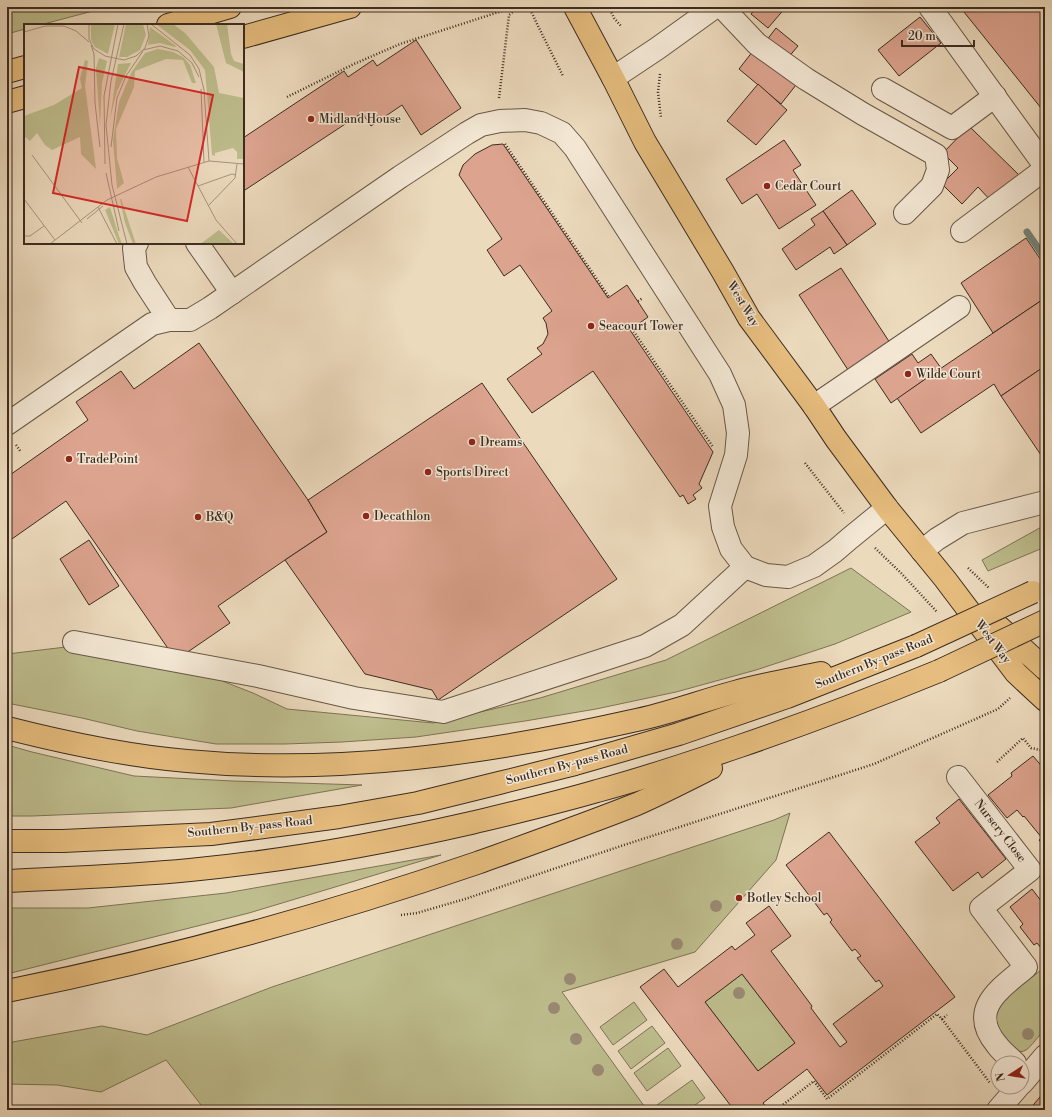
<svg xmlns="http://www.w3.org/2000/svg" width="1052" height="1117" font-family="'Libre Bodoni',serif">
<rect width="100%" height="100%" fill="#ecdabd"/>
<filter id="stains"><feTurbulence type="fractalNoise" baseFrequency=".005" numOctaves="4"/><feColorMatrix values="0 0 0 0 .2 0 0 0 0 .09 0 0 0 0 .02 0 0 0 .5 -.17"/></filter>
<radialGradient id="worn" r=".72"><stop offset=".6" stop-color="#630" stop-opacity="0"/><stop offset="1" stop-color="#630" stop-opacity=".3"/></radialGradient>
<g fill="#bebd8d" stroke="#7d7456">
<path d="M7,7H108L40,25H25V29L7,34Z"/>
<path d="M1045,525V547L988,571L982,560Z"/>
<path d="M851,568L911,612L835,644L756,670L676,692L596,709L525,721L416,737L342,742L285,744H216L137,731L82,718L7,703V654L66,647L189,668L253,693L287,709L433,723L540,698L666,660Z"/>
<path d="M7,745L32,752L134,776L233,781L362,785L231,808L32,816H7Z"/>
<path d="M790,813L776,860L695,952L562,992L647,1110H205L166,1060L101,1092L57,1085L7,1084V1043L102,1026L147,1035L272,987L774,820Z"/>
<path d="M441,855L249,913L7,974V908H88L226,893Z"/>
<path d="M1045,967V1029C1040,1034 1031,1047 1026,1050C1013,1059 996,1027 996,1017C995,1011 997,1007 1000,1002Z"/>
<path d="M742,974L795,1043L758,1071L705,1002Z"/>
<path d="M634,1002L647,1020L613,1045L600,1027Z"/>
<path d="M652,1026L665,1043L631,1069L618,1051Z"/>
<path d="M668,1048L681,1066L647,1091L634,1073Z"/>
<path d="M692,1080L705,1098L688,1110H661L657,1105Z"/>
</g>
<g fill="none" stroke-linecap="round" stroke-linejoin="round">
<path stroke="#748278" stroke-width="7" d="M1027,232L1045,258"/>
</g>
<g fill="#dca38e" stroke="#3c2c20" fill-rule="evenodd">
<path d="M757,7H786L768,28L751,14Z"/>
<path d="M960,7H1045V113Z"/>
<path d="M920,17L941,43L899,76L878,50Z"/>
<path d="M776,28L798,46L787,59L766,41Z"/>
<path d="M416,40L461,108L421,135L402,105L371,126L362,113L245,190L243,187V138L344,71L348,77L373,60L377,66Z"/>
<path d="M753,51L796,85L781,104L739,69Z"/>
<path d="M758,84L787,110L756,145L727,121Z"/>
<path d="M969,126L1020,176L993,203L978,187L962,204L942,184L958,168L943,153Z"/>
<path d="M784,140L801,165L793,170L816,205L779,229L757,194L742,204L726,179Z"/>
<path d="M503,144L608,298L627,285L648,317L630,330L713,452L699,484L702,488L693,495L696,499L688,504L683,495L680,497L593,371L532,413L507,379L542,354L537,348L543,344L548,334L546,323L543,318L552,311L520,265L504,276L487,250L502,239L459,175L463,165L475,154L492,145Z"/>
<path d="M852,190L876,224L847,245L823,211Z"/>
<path d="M823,211L847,245L834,254L830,247L796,270L782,249L815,225L811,219Z"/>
<path d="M1026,238L1045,266V298L993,333L961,283Z"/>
<path d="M841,268L894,349L852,376L799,295Z"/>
<path d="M1045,298V366L1001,396L994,384L921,433L897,398Z"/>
<path d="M199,343L308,500L327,532L285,560L218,606L230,623L176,660L66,501L9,541L7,538V477L88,420L76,402L121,371L134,389Z"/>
<path d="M912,354L918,363L931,354L941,368L891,403L875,379Z"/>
<path d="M1045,366V461L1001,396Z"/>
<path d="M482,383L617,579L438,700L432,690L365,674L285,560L327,532L308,500Z"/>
<path d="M89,540L119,586L89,605L60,559Z"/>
<path d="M1033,756L1045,770V847L1039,840L1042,838L1024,816L1023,817L1017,810L1007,818L988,795L1012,776L1011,773Z"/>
<path d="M959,799L1006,859L982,878L978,872L953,891L915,842L940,823L936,818Z"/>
<path d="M829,832L955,997L827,1095L807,1069L763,1103L769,1110H734L640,987L664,969L678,987L732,946L735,950L755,935L746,923L769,906L791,936L771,951L812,1006L811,1008L840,1047L847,1042L833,1024L883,986L879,980L876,982L857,958L861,956L855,949L852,951L830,922L832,920L827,913L824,915L786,865ZM742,974L795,1043L758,1071L705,1002Z"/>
<path d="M1032,889L1045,906V953L1037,943L1034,945L1020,927L1023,924L1010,907Z"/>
<path d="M1045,1091V1110H1029Z"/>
</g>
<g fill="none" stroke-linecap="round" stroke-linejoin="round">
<g stroke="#685847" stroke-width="24">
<g id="minor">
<path d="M722,7L757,44L806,79L863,114L936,155L938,170L932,186L905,213"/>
<path d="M930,7L1045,166"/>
<path d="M613,78L658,48L715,7"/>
<path d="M883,89L952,128L995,96"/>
<path d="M962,231L1045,169"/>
<path d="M137,243L134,248L136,267L145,283L169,320"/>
<path d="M197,243L232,293"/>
<path d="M814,406L959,307"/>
<path d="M7,424L152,324L169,320H190L210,308L400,177L467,133L481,125L500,121L525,120L541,123L562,133L575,148L720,374L734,405L738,433L736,455L720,506L723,527L731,549L745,567L766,575L788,577L814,566L835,551L849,539L887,508"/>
<path d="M922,551L937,539L963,523L1045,502"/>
<path d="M74,642L258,676L354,698L443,712L645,646L682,625L745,567"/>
<path d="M958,777L1030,870L981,908L1026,967C1000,989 967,1009 997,1045C1002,1052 1009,1057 1015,1063"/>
<path d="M1022,1083L1045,1056"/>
<path d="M998,1110L1018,1087"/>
</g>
</g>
<g stroke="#3c2c20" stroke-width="24">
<g id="major">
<path d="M575,7L613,78L645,142L723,272L749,318L814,406L836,439L887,508L945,579L1016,673L1045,700"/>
<path d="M168,25L230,7"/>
<path d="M243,37L350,7"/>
<path d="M7,72L25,67"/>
<path d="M7,102L25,97"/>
<path d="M997,625L1045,669"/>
</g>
</g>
<g stroke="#3c2c20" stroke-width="24">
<g id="highway">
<path d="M7,728C66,743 126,756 187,761C337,775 485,754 632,721C667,714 701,701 735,692C763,684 792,679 821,673"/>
<path d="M7,841H63L211,834L339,817L418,803L499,783L575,764L679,734L787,697L916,646"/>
<path d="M7,881C68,878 129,876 190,870C285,861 379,844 471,823C513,813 556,803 597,791C646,778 693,762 740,746C807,723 873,698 939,671"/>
<path d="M7,991C166,959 323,916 477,863C530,844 584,825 637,804C662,793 687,780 711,768"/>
</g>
</g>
<g stroke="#3c2c20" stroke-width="2.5" stroke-dasharray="1 2" stroke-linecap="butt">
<path d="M529,7L538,26L563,76"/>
<path d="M609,7L614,18L621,26"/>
<path d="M660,74L658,92L661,118"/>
<path d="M287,97L354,64L400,44L502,11L518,8"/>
<path d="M499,98L509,15L516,9"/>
<path d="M505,144L609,297"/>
<path d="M638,301L643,298"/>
<path d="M632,329L713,447"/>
<path d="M16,445L21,452"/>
<path d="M805,463L844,513"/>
<path d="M875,548L901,573L937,612"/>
<path d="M968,568L989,588"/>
<path d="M997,762L1023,738L1031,748L1045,751"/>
<path d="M401,915L417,913L465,899L621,846L874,764L998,709L1010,698"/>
<path d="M942,1019L990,1083"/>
<path d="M776,1110L814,1081L827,1099L937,1014L942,1019L947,1015"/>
</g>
<use href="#minor" stroke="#f3e7d4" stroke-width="22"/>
<use href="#major" stroke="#e6bd7e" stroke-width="22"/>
<use href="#highway" stroke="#e6bd7e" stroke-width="22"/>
<g stroke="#3c2c20" stroke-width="24" stroke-linecap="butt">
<g id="highway-bridge">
<path d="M916,646L1033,592"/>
<path d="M939,671L1045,621"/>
</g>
</g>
<use href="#highway-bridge" stroke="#e6bd7e" stroke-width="22"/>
</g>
<g fill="#9a8a73">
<circle cx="716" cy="906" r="6"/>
<circle cx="677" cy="944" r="6"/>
<circle cx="570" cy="979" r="6"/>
<circle cx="739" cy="993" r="6"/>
<circle cx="554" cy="1008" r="6"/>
<circle cx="1028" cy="1034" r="6"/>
<circle cx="576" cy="1039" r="6"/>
<circle cx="598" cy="1070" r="6"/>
</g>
<g fill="#8f2418" stroke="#f3e7d4" stroke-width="1.5">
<circle cx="311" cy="119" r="4"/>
<circle cx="767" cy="186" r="4"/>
<circle cx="591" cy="326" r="4"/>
<circle cx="908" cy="374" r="4"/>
<circle cx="472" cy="442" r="4"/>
<circle cx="69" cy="459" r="4"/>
<circle cx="428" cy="472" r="4"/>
<circle cx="366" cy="516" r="4"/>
<circle cx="198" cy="517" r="4"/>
<circle cx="739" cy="898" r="4"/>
</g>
<g text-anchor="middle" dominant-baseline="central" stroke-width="3" stroke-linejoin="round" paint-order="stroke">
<g font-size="12" fill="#3c2c20" stroke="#f3e7d4" text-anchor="start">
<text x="319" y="119">Midland House</text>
<text x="775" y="186">Cedar Court</text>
<text x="599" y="326">Seacourt Tower</text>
<text x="916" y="374">Wilde Court</text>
<text x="480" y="442">Dreams</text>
<text x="77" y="459">TradePoint</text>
<text x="436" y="472">Sports Direct</text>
<text x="374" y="516">Decathlon</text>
<text x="206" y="517">B&amp;Q</text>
<text x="747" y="898">Botley School</text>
</g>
<g font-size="12" fill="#3c2c20" stroke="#f3e7d4">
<text transform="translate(743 304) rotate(59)">West Way</text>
<text transform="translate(993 642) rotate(53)">West Way</text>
<text transform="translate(874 662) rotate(-22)">Southern By-pass Road</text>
<text transform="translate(567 765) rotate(-15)">Southern By-pass Road</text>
<text transform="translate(250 827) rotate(-6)">Southern By-pass Road</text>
<text transform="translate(1000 831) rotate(52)">Nursery Close</text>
</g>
</g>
<g transform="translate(24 24)">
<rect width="220" height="220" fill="#ecdabd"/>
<path d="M67,0H91L84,30L71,23L67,16ZM102,0H119L122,11L116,26L103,33H95ZM132,0H149L161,9L190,43L195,69L220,74V135H213V128L209,124L191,129V132L188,131L181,46L166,26ZM192,0H203L207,30L210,37L220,40V48L202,39ZM126,3L152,22L151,23L136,19L124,21ZM134,25L149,28L159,33L166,41L172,59H168L159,36L142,35L111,47L110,63L92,105L93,134L100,159L93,165L89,116L95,78L107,49L121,29ZM75,34L83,37L78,59L76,102L72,44ZM61,36L64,37L61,62L72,145L57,130L56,113L28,126L21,121L13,109L6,117L0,112V92L30,81L58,64L56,55ZM107,39L93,67L86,95L94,40ZM96,175H97L112,220H109L101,199ZM86,183L95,212L98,220H95L81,186ZM195,206L210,220H176L179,218Z" fill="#bebd8d"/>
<path fill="none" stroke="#a6947e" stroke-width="1" d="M65,0V15L70,25L81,32L100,36L112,32L121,24L125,12L123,0M100,0L87,57L82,101L88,161L103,220M127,0L166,31L175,45L180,66L185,137M0,8L21,2H40L52,7L65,18M67,21L70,30L71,79L76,123M119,26L136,22L154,27L168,39L175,53M177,65L180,138M87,123L93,74L102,52L119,27M8,131L58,199M81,140L80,72L94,0M164,143L192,196L213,220M82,149L95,207M174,162L208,150L212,151M0,175L31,216M184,182L211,154L213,140M74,183L93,220M63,195L79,182M0,212H6L20,202M26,220L83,176L132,153L185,137L220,140"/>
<path fill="#d62828" fill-opacity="0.15" stroke="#d62828" stroke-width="2" d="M55,43L189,71L163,197L29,169Z"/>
<rect width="220" height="220" fill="none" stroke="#3c2c20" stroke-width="2"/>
</g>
<rect width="1052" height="1117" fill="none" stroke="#ecdabd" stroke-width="24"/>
<rect x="8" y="8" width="1036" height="1101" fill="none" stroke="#3c2c20" stroke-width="2"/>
<rect x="12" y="12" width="1028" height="1093" fill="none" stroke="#3c2c20"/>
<g transform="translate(1010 1075) rotate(258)"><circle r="19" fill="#f3e7d4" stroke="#aa9c8c"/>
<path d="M0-3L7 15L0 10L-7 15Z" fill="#8f2418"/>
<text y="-6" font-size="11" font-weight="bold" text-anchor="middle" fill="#3c2c20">N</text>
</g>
<path d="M902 40v6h72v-6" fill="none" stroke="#3c2c20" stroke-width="2"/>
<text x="908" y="40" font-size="12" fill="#3c2c20" stroke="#f3e7d4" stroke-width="3" paint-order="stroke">20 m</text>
<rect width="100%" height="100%" filter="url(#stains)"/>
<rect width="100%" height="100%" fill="url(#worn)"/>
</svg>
